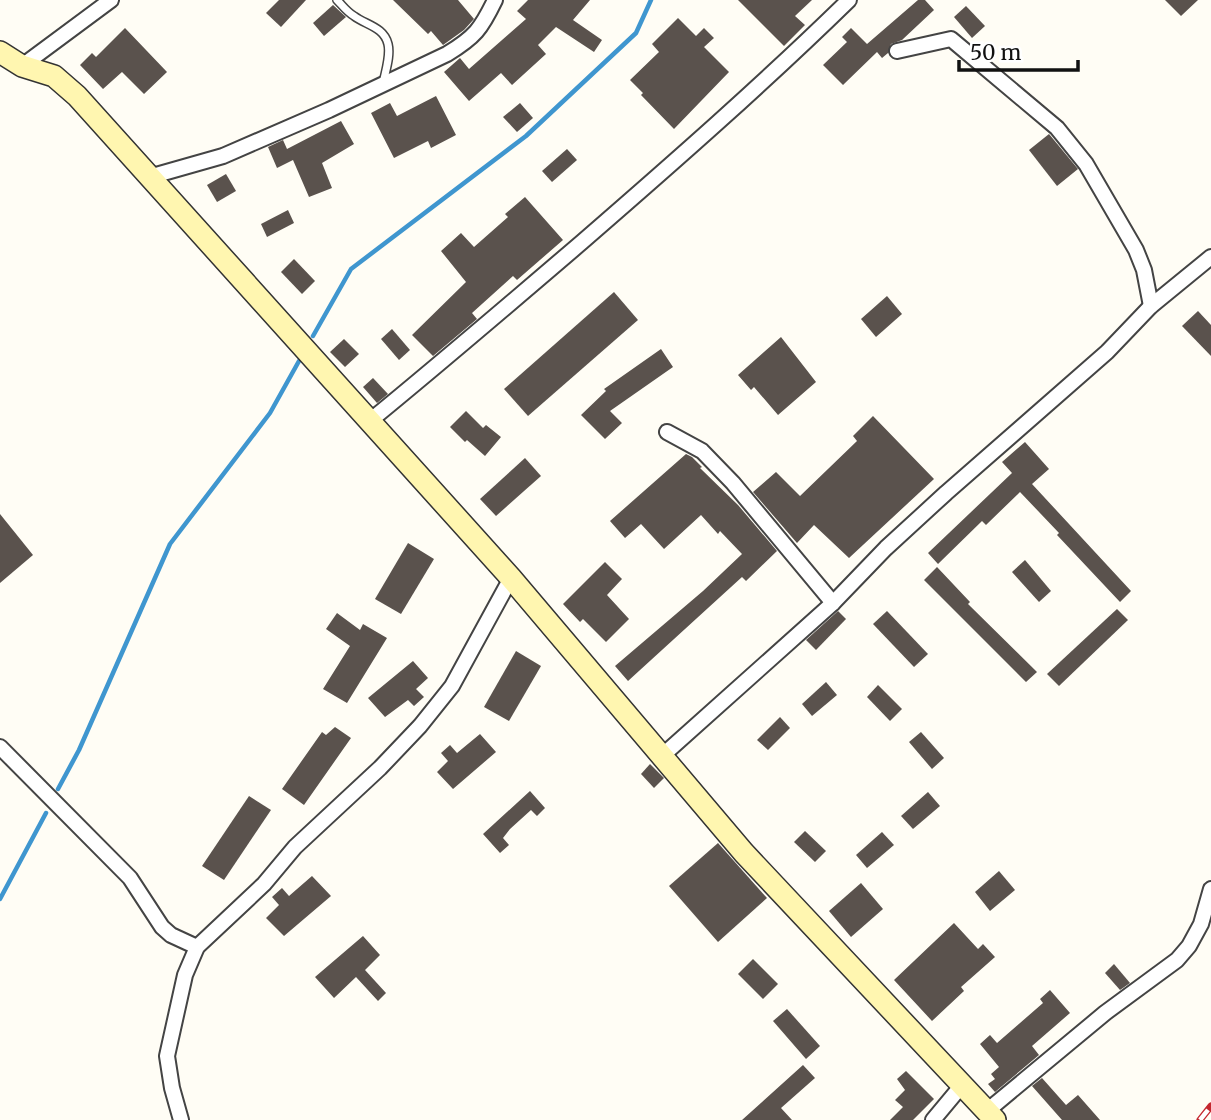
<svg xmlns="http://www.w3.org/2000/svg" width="1211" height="1120" font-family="Merriweather,serif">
<rect width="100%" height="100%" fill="#fffdf5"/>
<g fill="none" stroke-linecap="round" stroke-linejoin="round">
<g stroke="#3f96cf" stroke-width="4.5">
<path d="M313,336L351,269L526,136L636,33L651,0"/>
<path d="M58,789L79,750L170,544L270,413L299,361"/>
<path d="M0,899L46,813"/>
</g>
</g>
<g fill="#5a524d">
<path d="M279,0H306L281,27L266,13Z"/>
<path d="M393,0H458L474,19L464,30L443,45L431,31L428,34Z"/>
<path d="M528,0H590L573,20L602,40L594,52L556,27L538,45L546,54L512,85L501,73L469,101L444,72L460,58L469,69L526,19L517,11Z"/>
<path d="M738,0H812L795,16L805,25L784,46Z"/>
<path d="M918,0H925L934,10L902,40L891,44L888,53L882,58L877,52L843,85L823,65L847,42L842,37L851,28L867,44Z"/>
<path d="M1165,0H1198L1181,16Z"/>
<path d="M333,5L346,17L324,36L313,23Z"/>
<path d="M966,6L985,26L972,38L954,17Z"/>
<path d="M678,18L696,36L704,28L714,38L704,47L729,72L674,129L641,95L643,93L630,80L659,52L652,44Z"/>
<path d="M125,28L167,72L144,94L122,72L103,89L80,65L92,53L96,57Z"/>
<path d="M436,96L456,135L431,148L428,141L394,158L371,113L390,103L397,116Z"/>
<path d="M520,103L533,118L517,132L503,117Z"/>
<path d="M341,121L354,144L322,163L332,188L309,197L293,160L277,168L268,147L283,140L287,149Z"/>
<path d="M1049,134L1078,169L1057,186L1029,150Z"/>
<path d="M567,149L577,160L552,182L542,171Z"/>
<path d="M226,174L236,191L217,202L207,185Z"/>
<path d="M525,197L563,240L517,280L513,276L472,313L477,319L433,356L412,335L466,282L441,251L461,233L474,247L508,217L505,214Z"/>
<path d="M288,210L294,223L267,237L261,224Z"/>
<path d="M294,259L315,281L302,294L281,272Z"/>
<path d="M614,292L638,320L528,416L504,389Z"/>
<path d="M887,296L902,314L876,337L861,319Z"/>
<path d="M1198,311L1211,325V356L1182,326Z"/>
<path d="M392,329L410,350L399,360L381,339Z"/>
<path d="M781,337L816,382L778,415L754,387L751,390L738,375Z"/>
<path d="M344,339L359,354L345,367L330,352Z"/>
<path d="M661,349L673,367L610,411L622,423L605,439L581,415L606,391L604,389Z"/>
<path d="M373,378L388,394L377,403L363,387Z"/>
<path d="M466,411L483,428L486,425L501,437L485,456L467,440L465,442L450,427Z"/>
<path d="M873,416L934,479L849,558L814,525L797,543L753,492L776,472L800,496L857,441L853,436Z"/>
<path d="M1025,442L1049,469L1032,484L1131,591L1120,602L1057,535L1059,533L1020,492L986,525L982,521L938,564L928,553L1012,473L1002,462Z"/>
<path d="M686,454L692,457L702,467L700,468L738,505L777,551L746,581L742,577L628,681L615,666L703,591L742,554L720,531L718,534L701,515L664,549L641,524L625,538L610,521Z"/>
<path d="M525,458L541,476L496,516L480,499Z"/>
<path d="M0,514L33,555L0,583Z"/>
<path d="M408,543L434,559L401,614L375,599Z"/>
<path d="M1025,560L1051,591L1039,602L1012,572Z"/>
<path d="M605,562L622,579L607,595L629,619L606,642L583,619L580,622L563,604Z"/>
<path d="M937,567L970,602L968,604L1037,672L1026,682L924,580Z"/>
<path d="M1117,609L1128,620L1059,686L1047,674Z"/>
<path d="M838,611L846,619L816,650L806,640Z"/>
<path d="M887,611L928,654L914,667L873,624Z"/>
<path d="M337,613L360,630L363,624L387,638L347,703L323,689L350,646L326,629Z"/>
<path d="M516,651L541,666L509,721L484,707Z"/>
<path d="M413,661L428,678L416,689L424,697L414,706L408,700L385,717L368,698Z"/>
<path d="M826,682L837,695L812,716L802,704Z"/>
<path d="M878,685L902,709L890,721L867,697Z"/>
<path d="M780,717L790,728L768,750L757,740Z"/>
<path d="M335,727L351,738L304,805L282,789L322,732L326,735Z"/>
<path d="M921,732L944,758L932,769L909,742Z"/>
<path d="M480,734L496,752L453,789L437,772L448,761L441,753L450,745L457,753Z"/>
<path d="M650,764L664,778L654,788L641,774Z"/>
<path d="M530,791L545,808L537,816L531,810L510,829L503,838L509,845L500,853L483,834Z"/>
<path d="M928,792L940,806L913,829L901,816Z"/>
<path d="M249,796L271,810L224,880L202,866Z"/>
<path d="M805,831L826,851L815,862L794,842Z"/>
<path d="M882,832L894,845L867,868L856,855Z"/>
<path d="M718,843L767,898L718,942L669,886Z"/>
<path d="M999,871L1015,890L990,911L975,892Z"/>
<path d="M312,876L331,896L284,936L266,918L279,905L272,897L282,888L289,896Z"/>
<path d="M861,883L883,909L851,937L829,911Z"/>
<path d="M954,923L978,949L983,944L995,957L961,987L964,991L932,1021L894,980Z"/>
<path d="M363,936L380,955L365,970L386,993L378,1001L356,977L334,998L315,977Z"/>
<path d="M753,959L778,984L763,999L738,974Z"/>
<path d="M1114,964L1130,983L1120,990L1105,973Z"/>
<path d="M1050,990L1070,1013L1032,1046L1039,1055L995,1092L988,1084L995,1079L991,1074L999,1067L980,1044L990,1035L997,1043L1043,1003L1040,999Z"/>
<path d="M787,1009L820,1046L806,1059L773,1021Z"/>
<path d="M803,1065L815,1078L781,1108L792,1120H742Z"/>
<path d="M906,1071L934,1099L913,1120H890L903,1107L895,1100L905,1090L897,1079Z"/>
<path d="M1042,1078L1066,1105L1078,1095L1100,1120H1062L1032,1086Z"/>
</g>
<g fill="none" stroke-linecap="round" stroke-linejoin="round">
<g stroke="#444" stroke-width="10">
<path id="lane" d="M337,0C342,5 347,12 354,16C366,25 384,27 388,44C391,56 385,72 383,84"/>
</g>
<g stroke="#444" stroke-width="18">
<g id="street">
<path d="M897,51L951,39L1057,128L1086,164L1136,250L1144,270L1151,306"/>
<path d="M22,66L111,0"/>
<path d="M149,177L223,156L329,110L447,54C475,37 481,29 495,0"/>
<path d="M371,420C442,362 512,302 582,242C673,163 763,84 849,0"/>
<path d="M667,432L702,451L733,483L833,603"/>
<path d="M0,747L130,878L162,927L171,935L197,947"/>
<path d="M662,756L833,603L886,548L946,493L1107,352L1151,306L1211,257"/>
<path d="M987,1111L1105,1013L1177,960L1189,946L1201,924L1211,889"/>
<path d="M181,1120L172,1088L167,1056L185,975L197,947L264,884L295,847L380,768L420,726L452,686L511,578"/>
<path d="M933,1120L963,1084"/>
</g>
</g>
<g stroke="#333" stroke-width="24">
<path id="secondary" d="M0,52L22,66L54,76L77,96L511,578L744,853L995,1120"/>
</g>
<use href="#lane" stroke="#fff" stroke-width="7"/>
<use href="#street" stroke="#fff" stroke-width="14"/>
<use href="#secondary" stroke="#fff6b0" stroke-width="21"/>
<g stroke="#c4262e" stroke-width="7">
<path id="rail" d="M1200,1120L1211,1106"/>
</g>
<use href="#rail" stroke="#fff" stroke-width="4.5" stroke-dasharray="13" stroke-linecap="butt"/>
</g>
<path d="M959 60v10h119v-10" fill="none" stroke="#111111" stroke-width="3.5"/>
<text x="970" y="60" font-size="21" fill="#111111" stroke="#ffffff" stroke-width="5" paint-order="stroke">50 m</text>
</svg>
